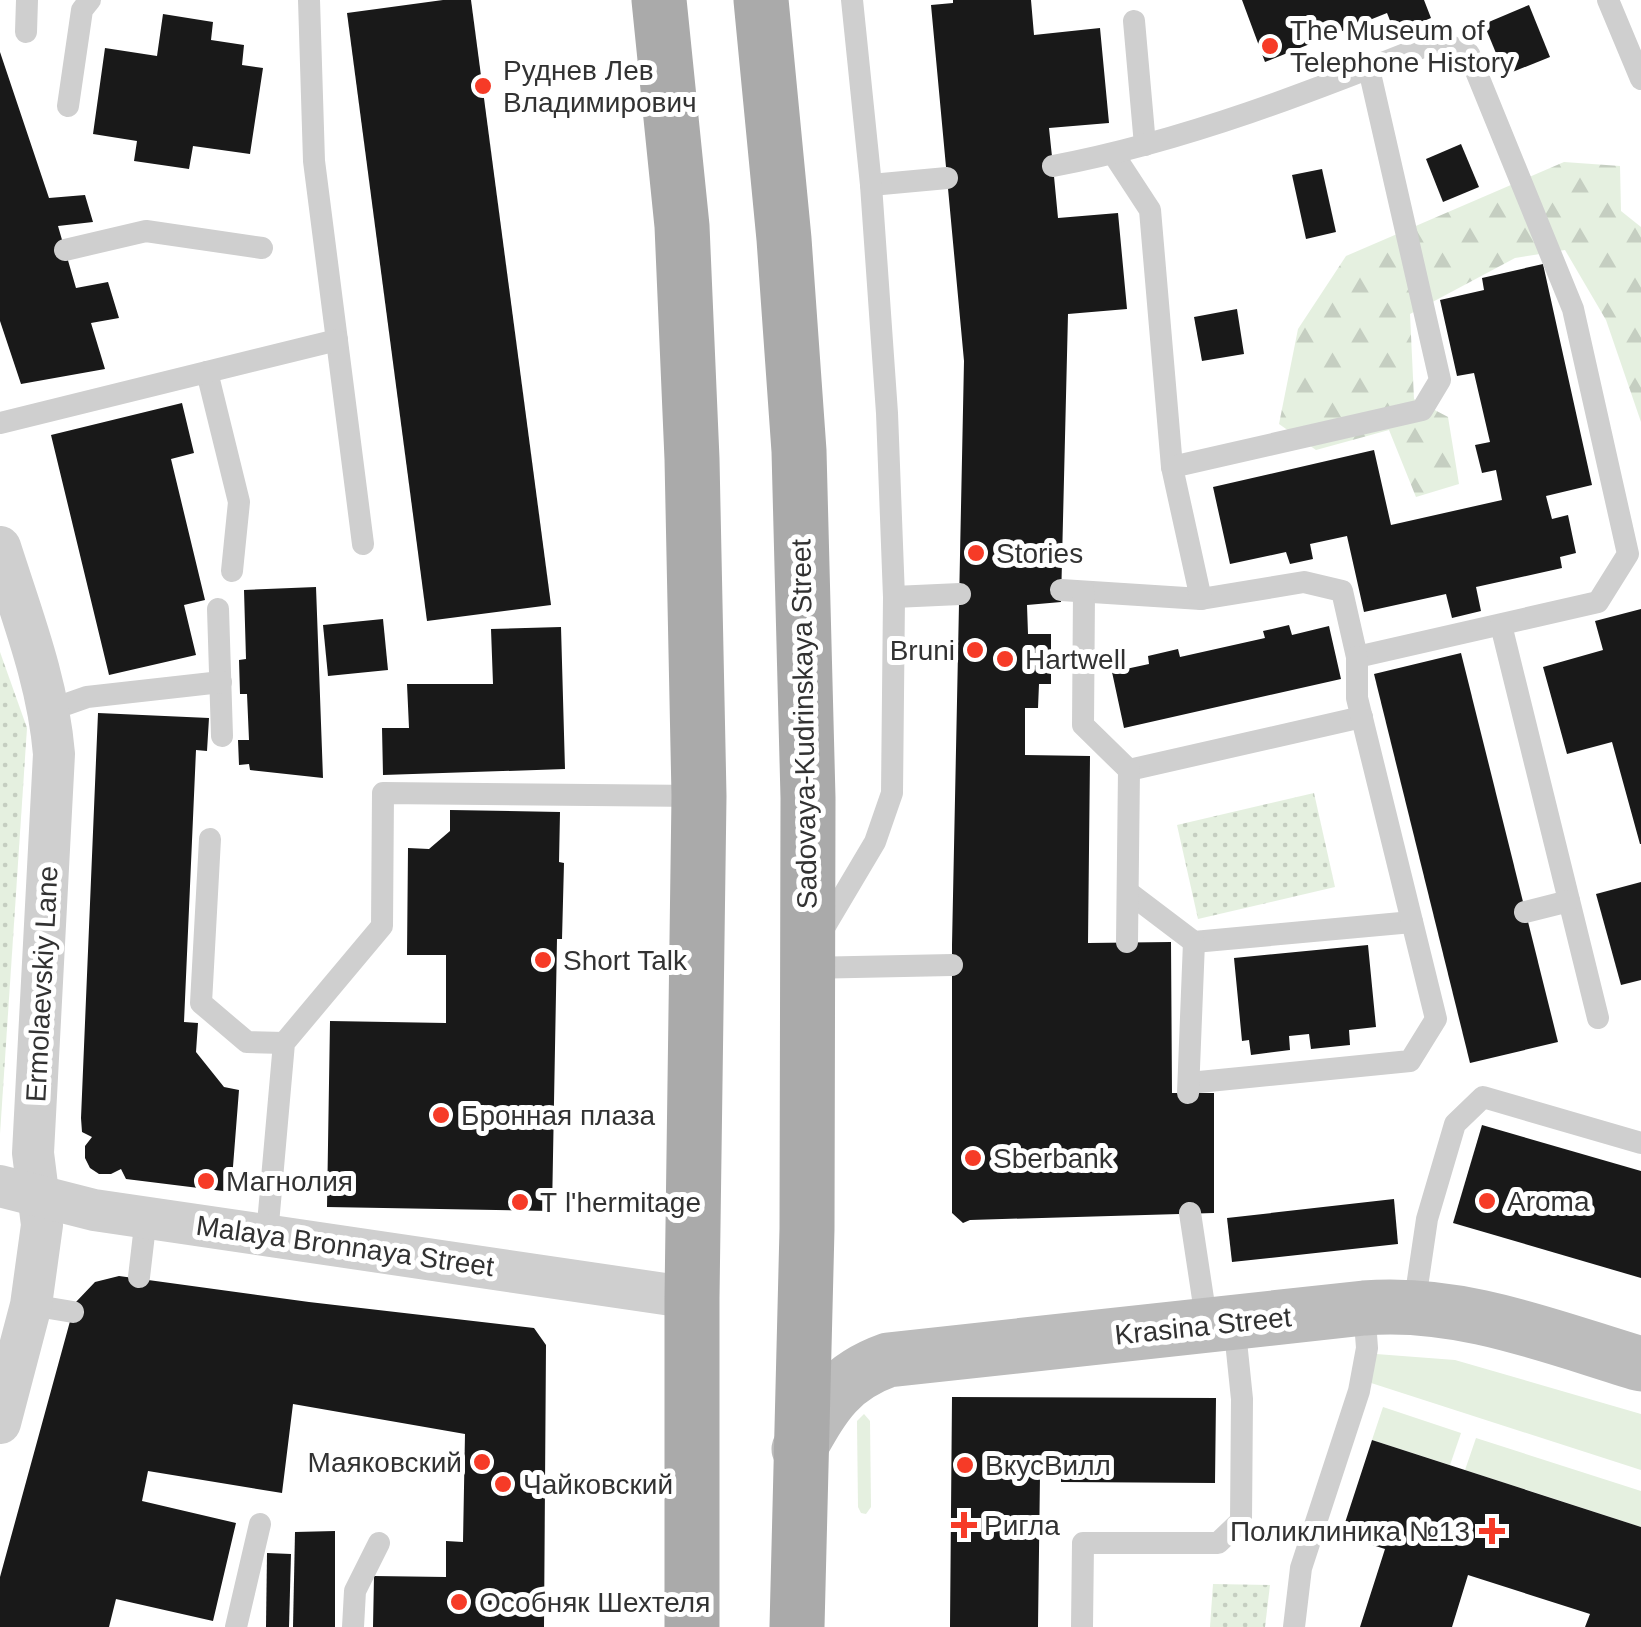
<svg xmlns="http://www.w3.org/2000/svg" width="1641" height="1627" font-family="Helvetica,sans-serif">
<defs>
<pattern id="forest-firs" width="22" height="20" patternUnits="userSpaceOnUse" patternTransform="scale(2.5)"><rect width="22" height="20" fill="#e5f0e0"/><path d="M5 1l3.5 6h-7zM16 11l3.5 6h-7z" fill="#c5cec1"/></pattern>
<pattern id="park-dots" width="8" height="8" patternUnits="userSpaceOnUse" patternTransform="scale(2.5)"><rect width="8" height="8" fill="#e5f0e0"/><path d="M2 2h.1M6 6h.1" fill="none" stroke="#c5cec1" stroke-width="1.8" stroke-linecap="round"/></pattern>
</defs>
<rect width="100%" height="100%" fill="#fff"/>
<g fill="#e5f0e0">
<path d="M1376,1354L1455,1360L1641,1414V1470L1368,1382Z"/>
<path d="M1383,1407L1461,1433L1450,1465L1372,1440Z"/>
<path d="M864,1414L870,1421L871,1507L866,1514L861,1513L858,1507L857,1421Z"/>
<path d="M1476,1438L1641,1491V1527L1465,1470Z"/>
</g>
<path fill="url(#forest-firs)" d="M1564,162L1620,166L1621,211L1641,227V422L1606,320L1565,250L1515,258L1410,314L1414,399L1448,417L1459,484L1416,497L1389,430L1316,450L1279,424L1298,329L1346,256Z"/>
<g fill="url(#park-dots)">
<path d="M0,652L27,728L0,1134Z"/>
<path d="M1314,793L1335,887L1198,919L1177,825Z"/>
<path d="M1213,1584L1270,1585L1265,1627H1210Z"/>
</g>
<g fill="#191919">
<path d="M443,0H471L551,605L427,621L347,13Z"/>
<path d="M953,0H1031L1034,35L1100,28L1109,123L1049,128L1053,166L1058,218L1118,213L1127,309L1068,314L1061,602L1027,605L1028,634H1051V684H1039L1038,708H1025V755L1090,756L1088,943L1171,942L1172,1093H1214V1213L970,1220L963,1223L952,1213V945L964,361L931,5L953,3Z"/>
<path d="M1242,0H1424L1431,18L1395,33L1387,13L1265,62Z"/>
<path d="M1529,5L1550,57L1505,75L1484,24Z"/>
<path d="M163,14L213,22L211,40L244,45L242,65L263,68L250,154L193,146L189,169L134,161L137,141L93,134L105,48L157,56Z"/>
<path d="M0,52L49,198L85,195L93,222L58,226L76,288L108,282L119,318L91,323L105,369L21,384L0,321Z"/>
<path d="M1461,144L1479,187L1443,202L1426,159Z"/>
<path d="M1322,169L1336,232L1306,239L1292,175Z"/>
<path d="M1543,264L1592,485L1546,496L1552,519L1568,515L1576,553L1560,557L1562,568L1476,587L1481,611L1452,618L1446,594L1364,612L1347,536L1310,544L1313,559L1290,564L1286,552L1230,564L1213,487L1374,450L1391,525L1502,500L1496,470L1482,473L1475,445L1490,442L1474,373L1457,376L1440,300L1484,290L1482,278Z"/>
<path d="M1237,309L1244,354L1202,361L1194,317Z"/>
<path d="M182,403L194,453L171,459L205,600L184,605L196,655L109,675L51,435Z"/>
<path d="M316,587L323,778L250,770L249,764L239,765L238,740H249L247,694H240L239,660L246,659L244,590Z"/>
<path d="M1641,609V844H1640L1612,742L1567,754L1543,667L1603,650L1595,621Z"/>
<path d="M383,619L388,670L328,676L323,625Z"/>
<path d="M1289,625L1292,635L1329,626L1341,679L1124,728L1112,672L1149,664L1148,656L1178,649L1180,657L1265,638L1263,631Z"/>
<path d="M561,627L565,769L383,775L382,728H409L407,684H493L491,629Z"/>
<path d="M1461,653L1558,1042L1470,1063L1374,674Z"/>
<path d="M98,713L209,718L207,751L196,750L184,1022L198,1023L196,1052L224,1087L239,1090L231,1192L126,1179L121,1169L111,1174H99L90,1168L85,1158V1146L92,1137L82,1132L81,1118Z"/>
<path d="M450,810L560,812L559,862L564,863L562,939H557L552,1211L327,1207L330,1021L446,1023V955H407L408,848L429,849L450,831Z"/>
<path d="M1641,882V980L1621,985L1596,894Z"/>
<path d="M1368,945L1376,1027L1349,1030L1350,1045L1311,1049L1309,1034L1289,1036L1290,1050L1251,1055L1249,1040L1242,1041L1234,958Z"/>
<path d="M1482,1125L1641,1171V1278L1453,1223Z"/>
<path d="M1394,1199L1398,1244L1232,1262L1227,1218Z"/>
<path d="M119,1276L309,1302L534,1328L546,1345L544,1627H373L374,1576L446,1577V1541L463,1542L465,1434L293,1404L282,1493L148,1471L142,1501L236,1523L213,1621L116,1599L109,1627H0V1577L75,1303L95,1282Z"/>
<path d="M952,1397L1216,1398L1215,1483L1061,1482V1474L1040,1475L1038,1627H950Z"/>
<path d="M1372,1440L1641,1527V1627H1585L1590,1614L1468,1575L1452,1627H1360L1385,1549L1341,1535Z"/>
<path d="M335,1531V1627H293L295,1532Z"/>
<path d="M267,1553L291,1554L289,1627H266Z"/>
</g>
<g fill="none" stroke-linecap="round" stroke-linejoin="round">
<g stroke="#cfcfcf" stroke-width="22">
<path d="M309,0L314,161L363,544"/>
<path d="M1608,0L1641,79"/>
<path d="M1134,21L1145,145"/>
<path d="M26,32L27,0"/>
<path d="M68,106L82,10L90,0"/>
<path d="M1114,155L1150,210L1172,467"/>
<path d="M1053,166C1186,141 1313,91 1438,41L1469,54L1573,309L1628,554L1598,602L1357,657L1342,591L1304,582L1201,599L1061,590"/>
<path d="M871,185L947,178"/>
<path d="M65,250L146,231L262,248"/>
<path d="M207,372L239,502L232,571"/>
<path d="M0,423L337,340"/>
<path d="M1084,592L1083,725L1129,770L1362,717"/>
<path d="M894,597L960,594"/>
<path d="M1201,599L1172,467L1422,410L1440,380L1369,69"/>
<path d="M218,609L222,736"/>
<path d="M1501,625L1598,1018"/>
<path d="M50,710L87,697L221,682"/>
<path d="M210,839L201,1003L247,1042L284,1043"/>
<path d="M1128,892L1194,942L1412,922"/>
<path d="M1525,912L1569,901"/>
<path d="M821,933L875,842L892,793L894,597L887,413L871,185L852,0"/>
<path d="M1127,942L1129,770"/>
<path d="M806,968L952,965"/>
<path d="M1189,1083L1410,1061L1436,1019L1357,698V657"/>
<path d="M1188,1093L1194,942"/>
<path d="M1190,1213L1207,1325"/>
<path d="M267,1235L284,1043L382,926L383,793L699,796"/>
<path d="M139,1277L146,1217"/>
<path d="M31,1305L73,1312"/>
<path d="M1414,1307L1427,1219L1455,1124L1483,1097L1641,1143"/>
<path d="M236,1627L260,1524"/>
<path d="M353,1627L355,1591L379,1543"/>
<path d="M1082,1627L1083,1543H1218L1241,1521L1242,1399L1234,1322"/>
<path d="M1294,1627L1301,1568L1359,1391L1367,1348L1364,1308"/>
</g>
<g stroke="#cfcfcf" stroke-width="42">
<path d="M0,547C22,616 48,682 54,754L33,1153L42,1225L31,1305L0,1423"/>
<path d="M0,1186L94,1210L692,1298"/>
</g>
<path stroke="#bcbcbc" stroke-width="55" d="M799,1449C824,1405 838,1378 888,1360L1364,1308C1460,1300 1551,1337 1641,1364"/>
<g stroke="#aaa" stroke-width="55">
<path d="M659,0L682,226L692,459L699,796L692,1298V1627"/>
<path d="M761,0L784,239L799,451L808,798L807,1229L797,1627"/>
</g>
</g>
<g fill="#f63b27" stroke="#fff" stroke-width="4">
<circle cx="1270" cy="46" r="10"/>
<circle cx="483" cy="86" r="10"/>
<circle cx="976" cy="553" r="10"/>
<circle cx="975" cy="650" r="10"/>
<circle cx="1005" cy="659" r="10"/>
<circle cx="543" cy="960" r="10"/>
<circle cx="441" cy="1115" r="10"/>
<circle cx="973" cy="1158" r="10"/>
<circle cx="206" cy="1181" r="10"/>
<circle cx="1487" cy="1201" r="10"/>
<circle cx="520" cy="1202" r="10"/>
<circle cx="482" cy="1462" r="10"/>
<circle cx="965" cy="1465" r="10"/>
<circle cx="503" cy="1484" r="10"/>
<path d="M959 1510h10v10h10v10h-10v10h-10v-10h-10v-10h10z"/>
<path d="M1487 1516h10v10h10v10h-10v10h-10v-10h-10v-10h10z"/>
<circle cx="459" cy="1602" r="10"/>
</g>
<g text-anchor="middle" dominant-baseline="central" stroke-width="10" stroke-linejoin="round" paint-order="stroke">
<g font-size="28" fill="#323232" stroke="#fff" text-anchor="start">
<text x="1290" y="30">The Museum of<tspan x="1290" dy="32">Telephone History</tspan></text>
<text x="503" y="70">Руднев Лев<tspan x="503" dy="32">Владимирович</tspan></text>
<text x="996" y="553">Stories</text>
<text x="955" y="650" text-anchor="end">Bruni</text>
<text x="1025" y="659">Hartwell</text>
<text x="563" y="960">Short Talk</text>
<text x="461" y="1115">Бронная плаза</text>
<text x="993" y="1158">Sberbank</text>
<text x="226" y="1181">Магнолия</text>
<text x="1507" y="1201">Aroma</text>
<text x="540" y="1202">Т l'hermitage</text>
<text x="462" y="1462" text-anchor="end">Маяковский</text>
<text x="985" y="1465">ВкусВилл</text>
<text x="523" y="1484">Чайковский</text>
<text x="984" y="1525">Ригла</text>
<text x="1470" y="1531" text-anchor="end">Поликлиника №13</text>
<text x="479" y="1602">Особняк Шехтеля</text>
</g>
<g font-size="28" fill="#323232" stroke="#fff">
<text transform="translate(804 724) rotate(-91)">Sadovaya-Kudrinskaya Street</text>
<text transform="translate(42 984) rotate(-87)">Ermolaevskiy Lane</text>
<text transform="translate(345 1246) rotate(8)">Malaya Bronnaya Street</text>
<text transform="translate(1203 1326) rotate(-6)">Krasina Street</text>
</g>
</g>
</svg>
